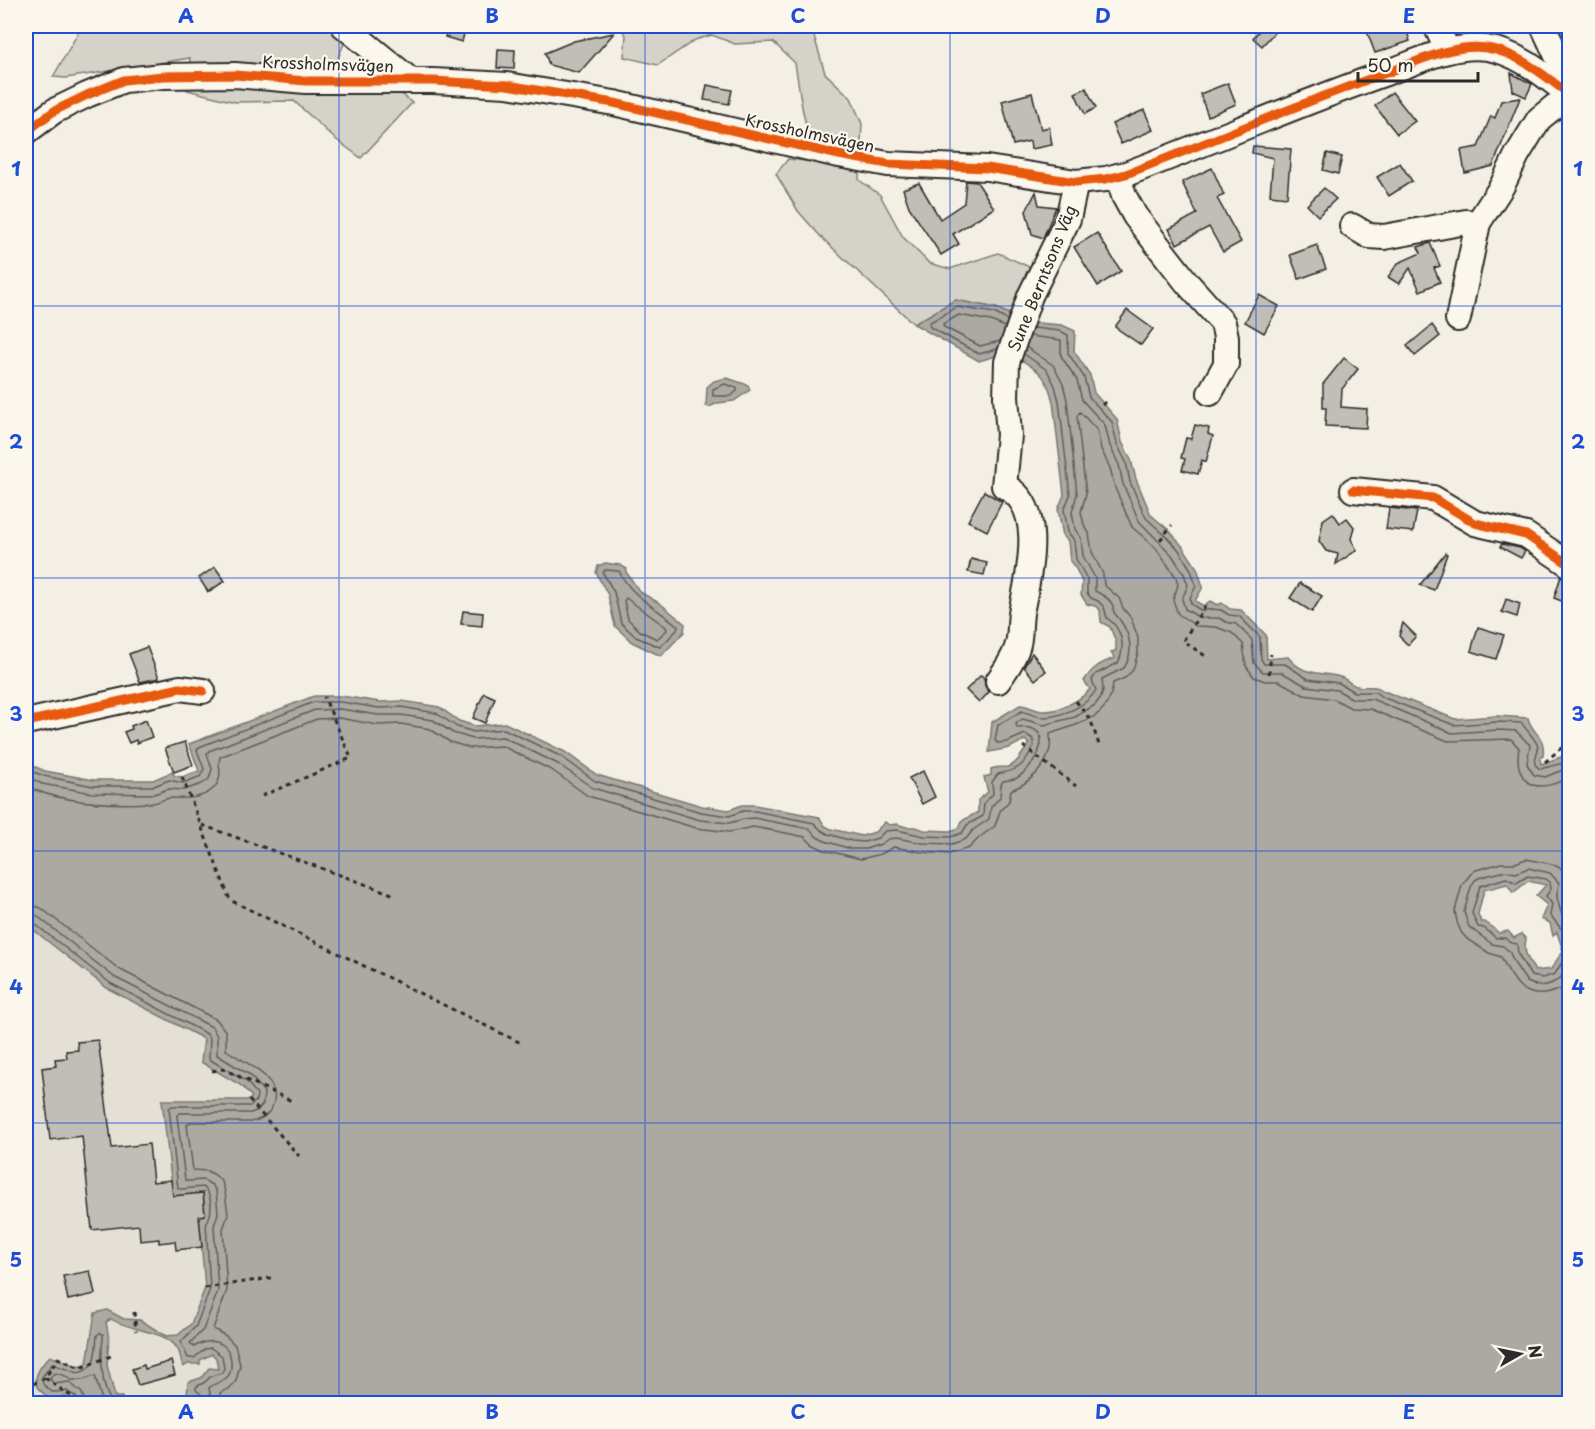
<svg xmlns="http://www.w3.org/2000/svg" width="1595" height="1429" font-family="'Playpen Sans',sans-serif">
<rect width="100%" height="100%" fill="#f3efe4"/>
<filter id="ink" filterUnits="userSpaceOnUse"><feTurbulence type="fractalNoise" baseFrequency=".0167" numOctaves="2"/><feDisplacementMap in="SourceGraphic" scale="12" xChannelSelector="R" yChannelSelector="G"/><feConvolveMatrix kernelMatrix="1 2 1 2 8 2 1 2 1" color-interpolation-filters="sRGB"/></filter>
<g filter="url(#ink)">
<g fill="#e4e0d6">
<path d="M26,924L107,988L204,1039L201,1062L242,1086L252,1097L249,1100H162L173,1196L203,1193L205,1215L199,1216L205,1288L191,1324L178,1335L166,1336L140,1320L124,1319L107,1310L95,1313L87,1363L79,1367L50,1356L64,1396L75,1403H26Z"/>
<path d="M111,1319L120,1325L146,1331L171,1341L179,1352L181,1360L188,1364L197,1365L208,1354H212L216,1358L218,1369L209,1368L201,1378L188,1382L187,1397L195,1396L199,1403H123L122,1398H115L107,1365L109,1339L106,1322Z"/>
</g>
<g fill="#d5d2c9" stroke="#807e7a" stroke-width="1.5">
<path d="M82,26H326L345,41L334,68L403,95L412,103L361,158L334,138L294,101L235,102L187,90L190,58L66,78L53,77Z"/>
<path d="M618,26H801L814,36L825,73L851,98L862,124L859,180L880,195L903,237L929,263L950,269L998,253L1034,269L1011,315L996,308L955,300L914,324L821,237L798,211L776,174L788,159L814,162L802,107L795,63L773,42L735,44L712,35L695,40L658,65L624,57L626,35Z"/>
</g>
<g fill="#aca9a2" stroke="#787772" stroke-width="1.5" fill-rule="evenodd">
<path d="M955,300L996,308L1026,322L1062,325L1075,331L1074,351L1090,375L1094,393L1117,419L1122,442L1131,460L1136,479L1151,515L1170,531L1183,547L1197,568L1203,587L1195,601L1204,606L1210,601L1217,605L1222,603L1230,609L1241,610L1266,635L1267,659L1288,657C1304,677 1319,671 1340,677C1346,678 1351,685 1357,686C1369,689 1373,683 1384,691L1455,719L1497,716L1528,718C1532,735 1546,734 1543,756L1540,758L1541,764L1561,757L1569,751V1403H199L195,1396L187,1398L188,1382L201,1378L209,1368L218,1369L216,1358L212,1354L200,1360V1364H188L183,1367C181,1361 181,1354 177,1348C166,1330 129,1331 111,1319L106,1322L109,1339L107,1365L115,1397H122L123,1403H75L64,1396L52,1401C48,1397 40,1391 37,1387C32,1375 43,1363 50,1356L79,1367L87,1363L95,1313L107,1310L124,1319L140,1320L166,1336L178,1335L191,1324L205,1288L199,1216L205,1215L203,1193L173,1196L162,1100H249L252,1097L242,1086L201,1062L204,1039L107,988L26,924V763L45,771L94,780H153L172,772L175,776L182,777L199,771L189,744L314,696H341L380,702L402,701L439,707L459,721L475,726L505,723L565,752L597,775L702,806L729,810L742,805H755L819,817L825,826L831,829L862,836L875,832L885,822L889,825L897,824L906,827H916L924,830L950,831L959,828L962,821L978,812V800L988,792L984,777L991,775V769C997,766 1000,768 1007,767C1017,765 1023,752 1029,744L1025,740L1009,748L989,752L992,722L1020,705C1028,705 1035,711 1043,711C1058,712 1082,700 1090,689L1084,681C1092,668 1100,663 1115,658L1111,653L1116,650V642L1110,627L1101,622L1100,610L1095,606L1087,604L1081,595L1082,582L1076,569L1070,561L1068,541L1063,536L1058,509L1064,495L1053,402C1045,368 1035,371 1010,352L979,361L914,324ZM1528,881L1546,885L1536,896L1547,905L1541,919L1550,923L1553,936L1557,932L1563,951L1551,969L1535,971C1528,959 1523,953 1526,939L1521,934L1514,938L1508,931L1499,933L1485,922H1481L1478,914L1484,890L1507,884L1513,893Z"/>
<path d="M727,378L748,385L750,390L734,401L718,403L709,407L706,406L707,387L714,381Z"/>
<path d="M605,563L620,565L627,569L626,572L640,592L661,604L685,624L684,632L661,656L632,642L615,626L608,595L596,573L598,566Z"/>
</g>
<g fill="none" stroke-linecap="round" stroke-linejoin="round">
<g stroke="#5f5d5b" stroke-width="1.5">
<path d="M1033,328L1060,331L1068,335V353L1084,377L1089,397L1112,422L1117,444L1126,462L1130,482L1146,518L1166,536L1179,550L1191,570L1196,586L1190,598L1191,604L1202,611L1212,609L1221,610L1229,615L1239,616L1260,637L1261,659L1264,664H1285L1308,679L1339,683L1354,692H1375L1382,697L1454,725L1497,722L1522,723C1526,731 1538,740 1538,748C1538,757 1529,762 1540,769L1563,763L1570,758"/>
<path d="M1030,336L1061,340V356L1077,380L1082,400L1105,425L1110,446L1119,465L1123,484L1139,521L1172,555L1184,574L1188,585L1182,599L1185,609L1200,618H1219L1226,622L1236,624L1252,640L1254,663L1263,672H1281L1306,686L1337,690L1353,699H1372L1452,733L1498,730L1516,731L1530,745L1527,764L1534,775L1545,777L1570,767"/>
<path d="M1000,341L980,346L944,327L943,324L959,315L991,321L1005,327"/>
<path d="M997,349L979,354L930,327L929,323L957,307L994,313L1007,320"/>
<path d="M725,384L737,388V391L731,396H713V389Z"/>
<path d="M605,570L619,571C631,597 657,608 678,626L677,630L660,647L636,637L621,623L614,592L603,573Z"/>
<path d="M626,598L666,627L667,630L657,639L640,631L628,619L624,601Z"/>
<path d="M26,769L44,776L93,786H154L169,780L183,783L201,776L204,769L197,750L199,747L314,702H341L379,708L401,707L436,713L457,727L474,732L504,729L562,757L595,781L701,812L729,816L743,811H755L814,823L821,830L828,834L852,841L864,842L878,838L885,831L897,830L924,836L951,837L962,833L967,825L983,816L984,803L993,794L992,782L998,774C1020,770 1023,766 1034,746L1033,739L1025,734L1007,742L997,743L995,740L998,725L1022,711C1029,713 1038,718 1045,717C1063,716 1087,706 1096,690L1092,680L1096,674L1118,663C1126,647 1122,628 1107,618L1104,607L1098,601L1091,598L1087,593V579L1076,559L1074,540L1068,532L1064,510L1070,495L1059,401L1055,386L1047,370L1024,354"/>
<path d="M26,776L42,784L93,793L154,794L168,789L184,790L202,784L209,779L212,769L207,754L209,751L315,710L340,709L378,715H401L433,720L453,733L473,739L503,737L558,764L593,788L700,820L729,823L744,819L754,818L810,829L817,837L825,841L851,849H866L881,844L888,839L896,838L923,843L952,844L966,839L973,830L989,819L991,807L1000,797L1001,785L1003,781C1007,780 1012,780 1017,778C1037,765 1059,723 1017,728L1016,723L1023,719L1044,725L1075,717L1095,705L1101,697L1103,690L1102,679L1124,668C1136,649 1128,629 1116,615C1112,611 1114,611 1113,606C1110,598 1101,594 1095,591V578L1083,556L1081,538L1075,529L1072,512L1077,494L1067,400L1063,384L1053,365L1026,347"/>
<path d="M26,786C63,804 113,805 153,803C160,802 165,798 171,798C186,799 204,799 215,787C224,776 217,766 220,757L317,719L339,718L378,725L401,724L430,729L450,742L470,748L502,746L553,771L588,796L696,828L730,832L753,827L786,833L805,837L812,844L824,850L861,859L881,854L894,847L922,852L949,854L969,848L980,837L995,826L1000,811L1009,801L1011,790C1028,784 1047,767 1050,748C1051,743 1050,738 1050,734C1079,723 1110,720 1113,683L1125,678L1133,670L1138,653V638L1131,618L1123,608L1119,598L1104,585L1103,574L1092,552L1089,533L1084,525L1081,512L1086,494L1077,416L1080,412L1097,430L1101,449L1110,468L1115,488L1132,527L1155,547L1176,577L1178,585L1173,600L1178,614L1196,626L1216,627L1232,633L1243,644L1246,666L1254,677L1265,681H1279L1304,695L1334,699L1351,708L1370,709L1448,741L1511,739L1519,748C1516,764 1520,787 1542,786C1551,786 1561,781 1570,778"/>
<path d="M1528,876L1546,879L1550,882L1551,889L1546,896L1552,904L1550,915L1563,931L1569,951L1555,974L1543,978L1531,976L1518,954L1517,944L1511,943L1505,938H1496L1484,928L1478,927L1472,913L1480,886L1506,878L1516,883Z"/>
<path d="M26,903L41,908L119,969L217,1020L226,1032V1050C244,1062 285,1079 272,1107C268,1116 259,1121 250,1122H190L187,1125L193,1170L207,1171L215,1175L222,1182L225,1192L228,1215L223,1229L227,1290L213,1329L226,1336L235,1345L240,1365L236,1381L230,1388L220,1393L221,1404"/>
<path d="M1570,912L1567,878L1560,868L1552,864L1526,859L1515,863H1501L1473,871L1462,885L1455,911L1457,922L1461,932L1467,939L1489,953L1501,957C1511,977 1522,1000 1549,993C1557,991 1564,989 1570,982"/>
<path d="M26,913L36,915L114,977L212,1027L217,1036V1055L250,1075L264,1092L263,1104L258,1110L251,1113H180L177,1116L185,1180L188,1181L203,1180L212,1185L216,1191L218,1213L214,1226L218,1291L203,1330L190,1343L194,1347C217,1333 236,1347 230,1373C225,1383 216,1381 209,1388L212,1404"/>
<path d="M26,920L31,921L110,983L207,1034L210,1039L209,1059L246,1081L257,1094L256,1101L250,1106H172L169,1108L178,1188L181,1189L203,1187C213,1195 213,1214 206,1223L210,1289L196,1326L181,1342L188,1358H194L205,1349L211,1348L222,1356L224,1368L222,1373L211,1376L205,1382L196,1387V1390L203,1396L204,1404"/>
<path d="M1570,928C1561,916 1560,910 1557,897C1556,893 1559,887 1559,883L1550,873L1528,868L1516,873L1506,871L1481,877L1475,880L1471,887L1464,912L1469,927L1492,944L1503,946L1509,951L1515,964L1527,982C1545,991 1559,982 1570,967"/>
<path d="M78,1404L76,1397L67,1391L52,1392L43,1384L42,1377L52,1364L78,1373C98,1368 95,1352 97,1335L100,1333L103,1334V1339C101,1354 100,1394 115,1404"/>
<path d="M85,1404L82,1393L69,1382L54,1384L50,1379L53,1374C57,1372 68,1376 70,1380H82L95,1376L103,1404"/>
</g>
</g>
<g fill="#c0beb6" stroke="#2b2b2b" stroke-width="1.5">
<path d="M448,26H466L462,42L445,37Z"/>
<path d="M1263,26H1280L1262,46L1253,38Z"/>
<path d="M1365,26H1405L1410,41L1375,53Z"/>
<path d="M614,33L579,73L549,65L545,53L574,41Z"/>
<path d="M498,49L515,50L514,69L497,68Z"/>
<path d="M1511,73L1532,84L1526,97L1513,91Z"/>
<path d="M1228,83L1236,104L1208,116L1200,94Z"/>
<path d="M707,85L732,90L729,104L704,100Z"/>
<path d="M1086,88L1096,108L1085,114L1075,93Z"/>
<path d="M1392,92L1415,121L1397,134L1375,106Z"/>
<path d="M1032,93L1041,129L1049,127L1052,145L1031,149L1030,141L1013,145L1002,101Z"/>
<path d="M1520,98L1493,166L1465,173L1461,150L1478,147L1491,116L1495,118L1501,101Z"/>
<path d="M1144,110L1153,130L1121,144L1112,124Z"/>
<path d="M1253,146L1291,149L1287,197L1270,195L1273,158L1252,153Z"/>
<path d="M1327,153L1342,157L1338,174L1323,170Z"/>
<path d="M1400,163L1412,181L1389,196L1377,177Z"/>
<path d="M1212,168L1224,195L1217,198L1241,242L1223,252L1209,227L1177,244L1169,229L1197,214L1182,182Z"/>
<path d="M966,181L977,182L994,208L953,234L959,244L941,255L909,207L903,189L919,183L940,219L964,203Z"/>
<path d="M1324,188L1336,199L1318,216L1307,205Z"/>
<path d="M1036,192L1039,205L1056,207L1043,238L1032,234L1026,211Z"/>
<path d="M1097,233L1121,271L1098,286L1074,247Z"/>
<path d="M1430,243L1440,266L1434,268L1440,282L1420,291L1410,268L1399,284L1388,277L1398,263L1421,253L1418,247Z"/>
<path d="M1317,245L1326,269L1299,279L1290,255Z"/>
<path d="M1259,295L1279,306L1264,333L1245,322Z"/>
<path d="M1127,310L1153,329L1141,345L1115,327Z"/>
<path d="M1432,325L1440,336L1415,356L1407,346Z"/>
<path d="M1344,358L1358,369L1342,389L1341,407L1367,409L1366,428L1325,426L1326,408H1323V384Z"/>
<path d="M1195,425L1209,428L1208,434L1213,436L1206,462L1202,460L1198,474L1182,470L1185,459L1181,458L1186,438L1191,439Z"/>
<path d="M984,491L1002,502L987,531L968,521Z"/>
<path d="M1389,508L1417,511L1413,532L1386,529Z"/>
<path d="M1333,513L1340,523L1347,518L1354,527L1351,539L1357,550L1336,564L1338,554L1326,551L1319,541L1323,520Z"/>
<path d="M1502,544L1520,548L1525,551L1521,558L1500,547Z"/>
<path d="M1445,553L1447,554L1434,590L1420,585Z"/>
<path d="M971,559L987,563L984,575L968,572Z"/>
<path d="M215,567L225,581L208,592L199,578Z"/>
<path d="M1561,576L1569,579V604L1554,598Z"/>
<path d="M1300,583L1322,596L1312,612L1290,598Z"/>
<path d="M1506,599L1520,604L1517,617L1502,612Z"/>
<path d="M463,611L483,613L482,626L461,624Z"/>
<path d="M1403,623L1416,636L1408,645L1399,636Z"/>
<path d="M1478,627L1504,635L1496,659L1471,651Z"/>
<path d="M147,647L159,678L140,682L129,654Z"/>
<path d="M1032,653L1046,671L1035,680L1024,667Z"/>
<path d="M981,675L984,678L985,686L989,692L979,703L966,690Z"/>
<path d="M484,693L495,698L485,723L473,718Z"/>
<path d="M146,720L152,737L137,743L136,740L129,743L124,732L132,729L131,726Z"/>
<path d="M185,742L193,765L174,772L165,748Z"/>
<path d="M923,771L935,797L922,804L909,778Z"/>
<path d="M98,1040L112,1148L149,1144L153,1182L171,1180L173,1196L203,1193L205,1215L199,1216L202,1247L176,1250L175,1241L159,1243V1239L140,1241L139,1225L92,1230L82,1136L50,1140L42,1068L56,1066L55,1059L67,1058L66,1051L78,1050L77,1042Z"/>
<path d="M90,1271L95,1294L68,1300L63,1276Z"/>
<path d="M171,1361L175,1375L138,1385L132,1369L144,1365L145,1369Z"/>
</g>
<g fill="none" stroke-linecap="round" stroke-linejoin="round">
<g stroke="#2b2b2b" stroke-width="28">
<g id="minor">
<path d="M344,26L410,80"/>
<path d="M1436,26L1448,51"/>
<path d="M1543,26L1570,84"/>
<path d="M26,132L54,111L87,95L124,80L163,76L235,75L306,81H433L507,85L614,103L839,155L888,164L987,168L1076,182L1106,179L1126,174C1213,141 1298,104 1386,73C1417,62 1453,43 1487,48C1519,53 1545,76 1570,95"/>
<path d="M1118,176L1124,196L1135,216L1188,284L1223,323L1226,337V364L1210,393"/>
<path d="M1352,226L1369,236L1384,237L1466,222L1478,223"/>
<path d="M1458,319L1478,223L1502,186L1517,155L1539,119L1555,106L1570,102"/>
<path d="M1353,490L1433,498L1475,523L1526,535L1570,565"/>
<path d="M998,681C1006,670 1015,657 1018,644C1021,632 1019,620 1022,608C1029,573 1046,505 1004,486L1009,435L1006,397L1007,362L1030,296L1068,219L1076,182"/>
<path d="M26,722L180,688L203,691"/>
</g>
</g>
<g stroke="#2b2b2b" stroke-width="3" stroke-dasharray="4.5 4.5" stroke-linecap="butt">
<path d="M1102,405L1107,401"/>
<path d="M1160,540L1172,525"/>
<path d="M1205,606L1183,641L1207,657"/>
<path d="M1269,674L1271,654"/>
<path d="M1076,701L1091,721L1100,748"/>
<path d="M1023,746L1076,786"/>
<path d="M1545,762L1566,744L1570,731"/>
<path d="M182,777L230,900L521,1043"/>
<path d="M262,796L351,758L324,697"/>
<path d="M202,825L395,895"/>
<path d="M212,1071L223,1069L292,1101"/>
<path d="M249,1100L299,1156"/>
<path d="M205,1288L271,1278"/>
<path d="M134,1312L136,1331"/>
<path d="M45,1378L82,1404"/>
<path d="M33,1384L45,1378L58,1358L80,1368L111,1356"/>
</g>
<use href="#minor" stroke="#fbf7ec" stroke-width="24"/>
<g stroke="#fbf7ec" stroke-width="13">
<g id="cycleway">
<path d="M26,132L54,111L87,95L124,80L163,76L235,75L306,81H433L507,85L614,103L839,155L888,164L987,168L1076,182L1106,179L1126,174C1213,141 1298,104 1386,73C1417,62 1453,43 1487,48C1519,53 1545,76 1570,95"/>
<path d="M1353,490L1433,498L1475,523L1526,535L1570,565"/>
<path d="M26,722L180,688L203,691"/>
</g>
</g>
<use href="#cycleway" stroke="#e8590c" stroke-width="9"/>
</g>
</g>
<path fill="none" stroke="#1d4ed8" stroke-width="1.5" stroke-opacity="0.55" d="M339,26V1404M645,26V1404M950,26V1404M1256,26V1404M26,306H1570M26,578H1570M26,851H1570M26,1123H1570"/>
<g text-anchor="middle" dominant-baseline="central" stroke-width="4.5" stroke-linejoin="round" paint-order="stroke">
<g font-size="16" fill="#2b2b2b" stroke="#fbf7ec">
<text transform="translate(328 63) rotate(2)">Krossholmsvägen</text>
<text transform="translate(810 132) rotate(12)">Krossholmsvägen</text>
<text transform="translate(1041 278) rotate(-68)">Sune Berntsons Väg</text>
</g>
</g>
<rect width="1595" height="1429" fill="none" stroke="#fbf7ec" stroke-width="66"/>
<g transform="translate(1520 1354) rotate(81)" stroke="#fbf7ec" stroke-width="4.5" paint-order="stroke">
<path d="M0-4.5L10 22L0 15L-10 22Z" fill="#2b2b2b"/>
<text y="-9" font-size="16" font-weight="bold" text-anchor="middle" fill="#2b2b2b">N</text>
</g>
<path d="M1358 72v9h120v-9" fill="none" stroke="#2b2b2b" stroke-width="3"/>
<text x="1367" y="72" font-size="18" fill="#2b2b2b" stroke="#fbf7ec" stroke-width="4.5" paint-order="stroke">50 m</text>
<rect x="33" y="33" width="1529" height="1363" fill="none" stroke="#1d4ed8" stroke-width="2"/>
<g font-size="20" text-anchor="middle" font-weight="bold" fill="#1d4ed8">
<text x="186" y="23">A</text>
<text x="492" y="23">B</text>
<text x="798" y="23">C</text>
<text x="1103" y="23">D</text>
<text x="1409" y="23">E</text>
<text x="16" y="176">1</text>
<text x="1578" y="176">1</text>
<text x="16" y="449">2</text>
<text x="1578" y="449">2</text>
<text x="16" y="721">3</text>
<text x="1578" y="721">3</text>
<text x="16" y="994">4</text>
<text x="1578" y="994">4</text>
<text x="16" y="1267">5</text>
<text x="1578" y="1267">5</text>
<text x="186" y="1419">A</text>
<text x="492" y="1419">B</text>
<text x="798" y="1419">C</text>
<text x="1103" y="1419">D</text>
<text x="1409" y="1419">E</text>
</g>
</svg>
